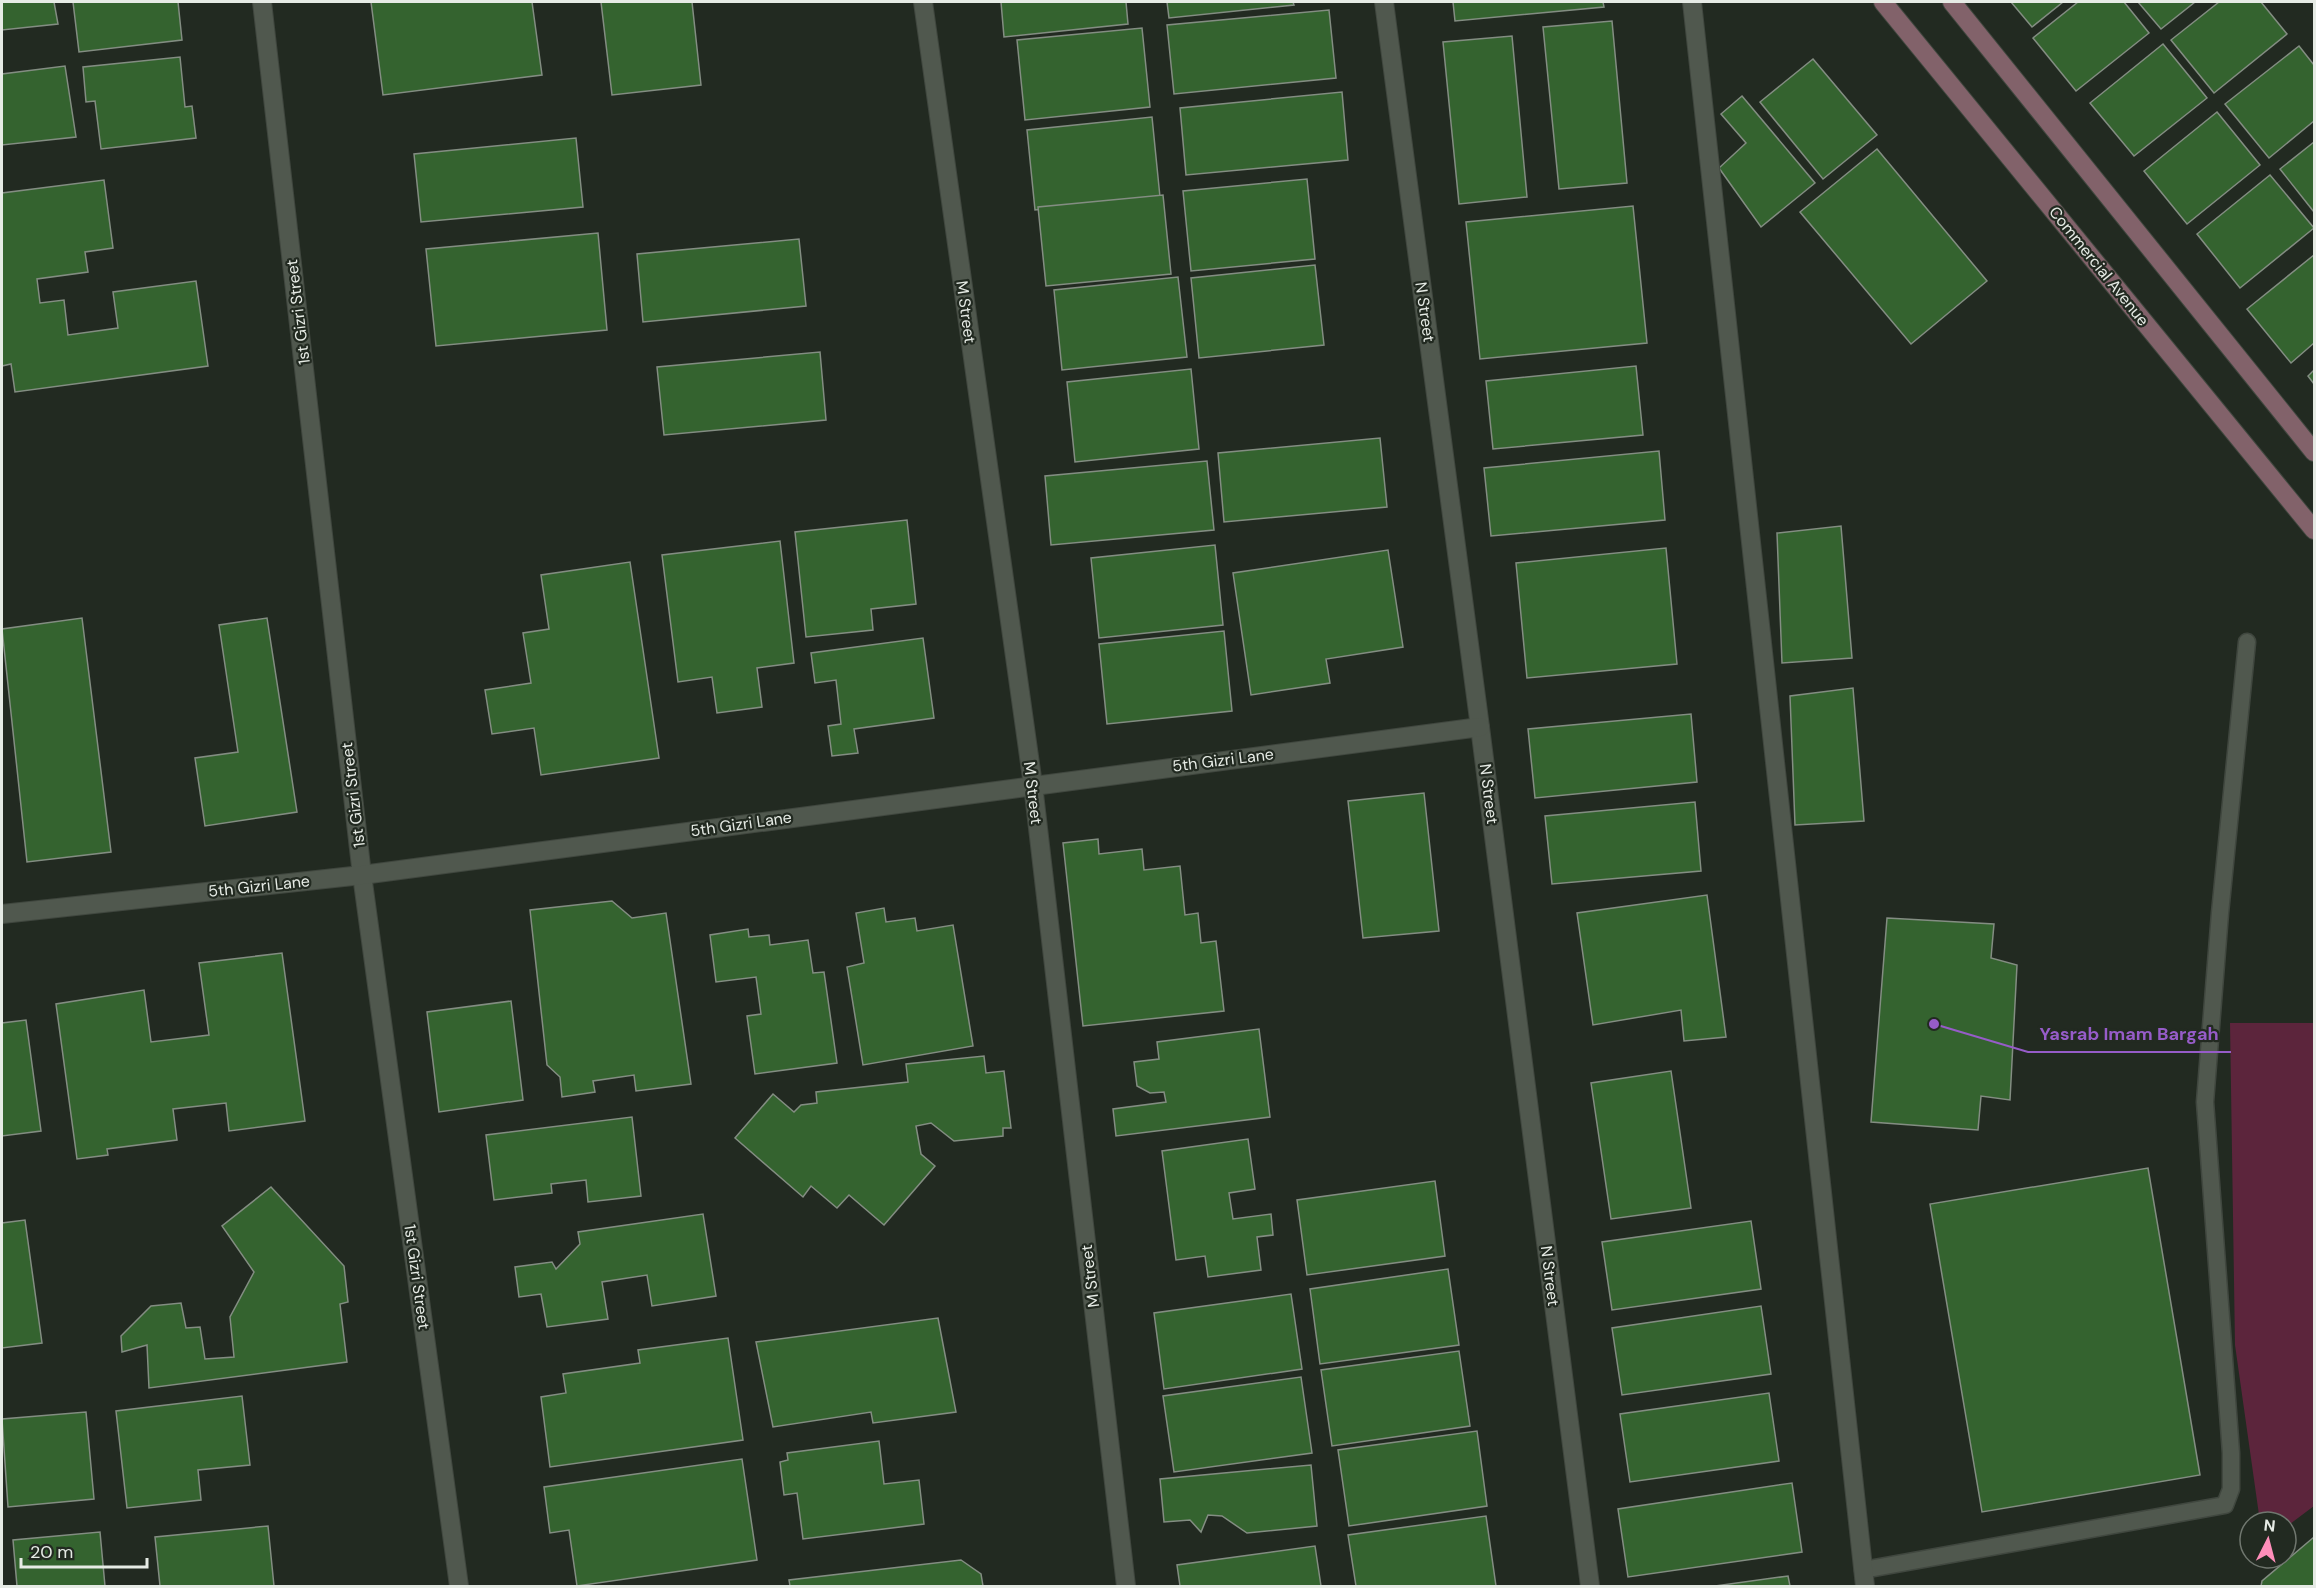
<svg xmlns="http://www.w3.org/2000/svg" width="2316" height="1588" font-family="'DM Sans',sans-serif">
<rect width="100%" height="100%" fill="#222a21"/>
<path fill="#5c253c" d="M2230,1023H2314V1506L2286,1527V1522H2260L2235,1345Z"/>
<g fill="#34632f" stroke="#838d82" stroke-width="1.5">
<path d="M2,2H54L58,24L2,30Z"/>
<path d="M73,2H178L182,40L79,52Z"/>
<path d="M371,2H532L542,75L383,95Z"/>
<path d="M601,2H692L701,85L612,95Z"/>
<path d="M1001,2H1126L1128,24L1004,37Z"/>
<path d="M1167,2H1293L1294,5L1169,18Z"/>
<path d="M1453,2H1603L1604,7L1455,21Z"/>
<path d="M2011,2H2063L2032,27Z"/>
<path d="M2078,2H2124L2149,33L2076,91L2033,38Z"/>
<path d="M2138,2H2195L2161,29Z"/>
<path d="M2219,2H2261L2287,34L2214,93L2171,40Z"/>
<path d="M1329,10L1336,78L1174,94L1167,25Z"/>
<path d="M1612,21L1627,183L1559,189L1543,27Z"/>
<path d="M1142,28L1150,107L1025,120L1017,40Z"/>
<path d="M1512,36L1527,197L1459,204L1443,42Z"/>
<path d="M2163,44L2207,98L2134,156L2090,103Z"/>
<path d="M2299,46L2314,65V121L2269,158L2225,104Z"/>
<path d="M180,57L185,107L192,106L196,138L101,149L95,101L86,102L83,67Z"/>
<path d="M1813,59L1877,135L1823,179L1760,102Z"/>
<path d="M65,66L76,137L2,145V74Z"/>
<path d="M1342,92L1348,160L1186,175L1180,108Z"/>
<path d="M1742,96L1815,183L1761,227L1719,168L1746,143L1721,114Z"/>
<path d="M2217,112L2260,165L2187,224L2144,171Z"/>
<path d="M1152,117L1160,197L1035,210L1027,130Z"/>
<path d="M576,138L583,207L421,222L414,154Z"/>
<path d="M2314,142V212L2280,169Z"/>
<path d="M1877,149L1987,281L1911,344L1800,212Z"/>
<path d="M2270,175L2314,228L2240,288L2197,234Z"/>
<path d="M1307,179L1315,259L1191,271L1183,191Z"/>
<path d="M104,180L113,248L85,252L88,272L37,279L40,303L64,300L68,335L118,328L113,292L196,281L208,366L15,392L11,364L2,366V193Z"/>
<path d="M1163,195L1171,274L1046,286L1038,207Z"/>
<path d="M1633,206L1647,343L1480,359L1466,222Z"/>
<path d="M598,233L607,330L436,346L426,249Z"/>
<path d="M799,239L806,306L643,322L637,254Z"/>
<path d="M2314,255V343L2291,363L2247,309Z"/>
<path d="M1315,265L1324,345L1199,358L1191,278Z"/>
<path d="M1178,277L1187,357L1062,370L1054,290Z"/>
<path d="M820,352L826,420L664,435L657,367Z"/>
<path d="M1636,366L1643,435L1493,449L1486,381Z"/>
<path d="M1191,369L1199,449L1075,462L1067,382Z"/>
<path d="M2314,370V384L2308,376Z"/>
<path d="M1380,438L1387,507L1224,522L1218,453Z"/>
<path d="M1659,451L1665,520L1491,536L1484,468Z"/>
<path d="M1207,461L1214,530L1051,545L1045,476Z"/>
<path d="M907,520L916,604L871,609L873,630L806,637L795,532Z"/>
<path d="M1841,526L1852,658L1782,663L1777,533Z"/>
<path d="M780,541L794,663L757,668L762,707L717,713L712,677L678,682L662,555Z"/>
<path d="M1215,545L1223,625L1099,638L1091,558Z"/>
<path d="M1666,548L1677,664L1527,678L1516,563Z"/>
<path d="M1388,550L1403,647L1326,659L1330,683L1251,695L1233,573Z"/>
<path d="M630,562L659,758L541,775L534,728L492,734L485,690L531,683L523,633L549,629L541,575Z"/>
<path d="M82,618L111,852L27,862L2,629Z"/>
<path d="M267,618L297,812L205,826L195,758L238,752L219,625Z"/>
<path d="M1224,631L1232,711L1107,724L1099,644Z"/>
<path d="M923,638L934,718L854,729L858,753L832,756L828,726L841,724L836,680L815,683L811,653Z"/>
<path d="M1853,688L1864,821L1795,825L1790,696Z"/>
<path d="M1691,714L1697,782L1535,798L1528,729Z"/>
<path d="M1424,793L1439,931L1363,938L1348,801Z"/>
<path d="M1695,802L1701,871L1552,884L1545,816Z"/>
<path d="M1098,839L1099,854L1142,849L1144,870L1180,866L1185,915L1198,913L1201,943L1216,941L1224,1011L1083,1026L1063,843Z"/>
<path d="M1707,895L1726,1037L1684,1041L1681,1010L1593,1025L1577,913Z"/>
<path d="M612,901L632,918L666,913L691,1084L636,1091L634,1075L593,1081L595,1092L562,1097L560,1077L547,1065L530,910Z"/>
<path d="M884,908L886,922L915,918L917,931L953,925L973,1046L863,1065L847,967L864,963L856,913Z"/>
<path d="M1887,918L1994,924L1991,958L2017,965L2010,1100L1981,1096L1978,1130L1871,1122Z"/>
<path d="M748,929L749,937L769,935L770,945L808,940L813,973L824,972L837,1063L755,1074L747,1016L761,1014L756,977L716,982L710,935Z"/>
<path d="M282,953L305,1121L229,1131L226,1103L173,1109L177,1140L107,1149L108,1155L77,1159L56,1004L144,990L151,1042L209,1035L199,963Z"/>
<path d="M511,1001L523,1100L439,1112L427,1012Z"/>
<path d="M26,1020L41,1131L2,1136V1023Z"/>
<path d="M1259,1029L1270,1117L1116,1136L1113,1109L1166,1102L1164,1092L1150,1093L1137,1086L1134,1062L1159,1059L1157,1042Z"/>
<path d="M984,1056L986,1073L1004,1071L1011,1128H1003V1136L954,1141L931,1123L916,1126L921,1154L935,1166L884,1225L849,1195L837,1208L811,1186L803,1197L735,1138L773,1094L794,1112L801,1105L817,1103L816,1092L908,1082L906,1064Z"/>
<path d="M1671,1071L1691,1208L1611,1219L1591,1083Z"/>
<path d="M632,1117L641,1196L588,1202L586,1180L551,1184L552,1193L494,1200L486,1135Z"/>
<path d="M1248,1139L1255,1189L1229,1193L1233,1219L1271,1214L1273,1235L1257,1237L1261,1270L1208,1277L1205,1256L1176,1260L1162,1151Z"/>
<path d="M2148,1168L2200,1475L1982,1512L1930,1204Z"/>
<path d="M1435,1181L1445,1256L1307,1275L1297,1200Z"/>
<path d="M271,1187L344,1266L348,1302L340,1304L347,1362L149,1388L147,1345L122,1352L121,1336L151,1306L181,1303L186,1328L200,1327L205,1359L234,1357L230,1317L254,1272L222,1226Z"/>
<path d="M703,1214L716,1296L652,1306L647,1275L602,1282L608,1319L547,1327L541,1294L519,1297L515,1267L552,1262L556,1269L580,1244L578,1232Z"/>
<path d="M25,1220L42,1343L2,1348V1223Z"/>
<path d="M1751,1221L1761,1289L1612,1310L1602,1242Z"/>
<path d="M1448,1269L1459,1345L1320,1364L1310,1289Z"/>
<path d="M1291,1294L1302,1369L1164,1389L1154,1313Z"/>
<path d="M1761,1306L1771,1374L1622,1395L1612,1328Z"/>
<path d="M938,1318L956,1412L873,1423L871,1412L773,1427L756,1342Z"/>
<path d="M728,1338L743,1440L550,1467L541,1397L566,1393L563,1374L640,1363L638,1350Z"/>
<path d="M1459,1351L1470,1426L1332,1446L1321,1370Z"/>
<path d="M1301,1377L1312,1453L1174,1472L1163,1396Z"/>
<path d="M1769,1393L1779,1461L1630,1482L1620,1414Z"/>
<path d="M242,1396L250,1465L198,1470L201,1500L127,1508L116,1411Z"/>
<path d="M86,1412L94,1499L8,1507L2,1419Z"/>
<path d="M1477,1431L1487,1506L1349,1526L1338,1450Z"/>
<path d="M879,1441L884,1484L919,1480L924,1524L803,1539L797,1493L784,1495L780,1462L788,1460L787,1453Z"/>
<path d="M742,1459L757,1560L577,1586L569,1530L550,1533L544,1487Z"/>
<path d="M1311,1465L1317,1526L1247,1533L1222,1516L1208,1515L1201,1532L1190,1520L1164,1522L1160,1479Z"/>
<path d="M1792,1483L1802,1552L1628,1577L1618,1509Z"/>
<path d="M1486,1516L1496,1586H1356L1348,1535Z"/>
<path d="M268,1526L274,1586H160L155,1537Z"/>
<path d="M100,1532L105,1586H17L13,1540Z"/>
<path d="M2314,1537V1586H2261L2262,1581Z"/>
<path d="M1315,1546L1321,1586H1180L1177,1565Z"/>
<path d="M961,1560L981,1574L983,1586H790L789,1580Z"/>
<path d="M1788,1576L1790,1586H1715Z"/>
</g>
<g fill="none" stroke-linecap="round" stroke-linejoin="round">
<g stroke="#40473f" stroke-width="19">
<path id="lane" d="M1863,1570L2225,1505L2231,1489V1453L2205,1102L2220,913L2247,642"/>
</g>
<g stroke="#40473f" stroke-width="20">
<g id="street">
<path d="M262,2L362,875L459,1586"/>
<path d="M923,2L1033,785L1126,1586"/>
<path d="M1384,2L1480,727L1590,1586"/>
<path d="M1692,2L1865,1586"/>
<path d="M2,914L362,875L1480,727"/>
</g>
</g>
<g stroke="#40473f" stroke-width="20">
<g id="secondary">
<path d="M1883,2L2314,530"/>
<path d="M1952,2L2314,452"/>
</g>
</g>
<use href="#lane" stroke="#50584e" stroke-width="16"/>
<use href="#street" stroke="#50584e" stroke-width="18"/>
<use href="#secondary" stroke="#82626a" stroke-width="18"/>
</g>
<g text-anchor="middle" dominant-baseline="central" stroke-width="4.5" stroke-linejoin="round" paint-order="stroke">
<g font-size="16" fill="#e6ebe5" stroke="#222a21">
<text transform="translate(2099 266) rotate(51)">Commercial Avenue</text>
<text transform="translate(298 312) rotate(-97)">1st Gizri Street</text>
<text transform="translate(966 312) rotate(82)">M Street</text>
<text transform="translate(1425 312) rotate(82)">N Street</text>
<text transform="translate(1223 760) rotate(-7)">5th Gizri Lane</text>
<text transform="translate(1033 793) rotate(83)">M Street</text>
<text transform="translate(1489 794) rotate(83)">N Street</text>
<text transform="translate(353 795) rotate(-97)">1st Gizri Street</text>
<text transform="translate(741 824) rotate(-8)">5th Gizri Lane</text>
<text transform="translate(259 886) rotate(-6)">5th Gizri Lane</text>
<text transform="translate(1090 1276) rotate(-97)">M Street</text>
<text transform="translate(1550 1276) rotate(83)">N Street</text>
<text transform="translate(417 1277) rotate(82)">1st Gizri Street</text>
</g>
</g>
<path fill="none" stroke="#965cc8" stroke-width="2" d="M1934 1024L2028 1052H2231"/>
<circle fill="#965cc8" stroke="#222a21" stroke-width="2" cx="1934" cy="1024" r="6"/>
<g font-size="18" text-anchor="middle" font-weight="bold" fill="#965cc8" stroke="#222a21" stroke-width="4.5" stroke-linejoin="round" paint-order="stroke">
<text x="2129" y="1040">Yasrab Imam Bargah</text>
</g>
<rect width="2316" height="1588" fill="none" stroke="#e6ebe5" stroke-width="6"/>
<g transform="translate(2268 1540) rotate(6)"><circle r="28" fill="#222a21" stroke="#70776f" stroke-width="1.5"/>
<path d="M0-4.5L10 22L0 15L-10 22Z" fill="#ff8eba"/>
<text y="-9" font-size="16" font-weight="bold" text-anchor="middle" fill="#e6ebe5">N</text>
</g>
<path d="M21 1558v9h126v-9" fill="none" stroke="#e6ebe5" stroke-width="3"/>
<text x="30" y="1558" font-size="18" fill="#e6ebe5" stroke="#222a21" stroke-width="4.5" paint-order="stroke">20 m</text>
</svg>
